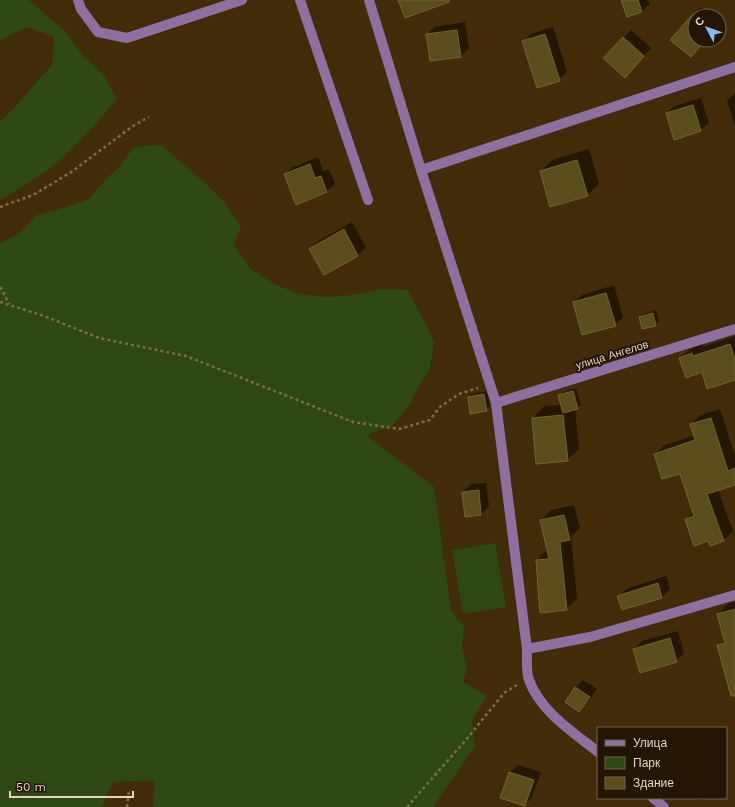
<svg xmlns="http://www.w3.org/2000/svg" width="735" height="807" font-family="'Work Sans',sans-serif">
<rect width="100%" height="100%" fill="#422b08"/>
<g fill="#2d4812">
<path d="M0,0H28L44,13L66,32L82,55L103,74L117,99C100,119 82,140 62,158C44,174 21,188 0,200V122L14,108L52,65L54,37L28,27L4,38L0,41Z"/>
<path d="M161,145L204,182L224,202L241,226L234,245L250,268L274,284L299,294L327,297L354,295L381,289L408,290L434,341L430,369L415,393L411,403L393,425L366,435L434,487L451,610L464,627L462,648L467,667L463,682L487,696L472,721L475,746L433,807H153L155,781L113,782L102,807H0V243L18,234L37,215L63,208L89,199L107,178L117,169L134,147Z"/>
<path d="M495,543L506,607L463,614L452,550Z"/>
</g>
<g fill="#0007">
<path d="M622,0H648L650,4L642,11Z"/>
<path d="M701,7L712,16H695V40H706L699,48L672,39Z"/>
<path d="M465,22L469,48L461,56L431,60L427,34L435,27Z"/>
<path d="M553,27L567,72L559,80L523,42L531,34Z"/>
<path d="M631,30L651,48L632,69L605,58Z"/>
<path d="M735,93V126L727,101Z"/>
<path d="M701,98L709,123L701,130L667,113L675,106Z"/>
<path d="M589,149L599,184L587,196L541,171L552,160Z"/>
<path d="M318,157L323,171L329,169L335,184L327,191L296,203L285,174L293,167Z"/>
<path d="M352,222L366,247L358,255L324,274L310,249L318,241Z"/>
<path d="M614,285L623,317L615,325L574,303L582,295Z"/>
<path d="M656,310L659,321L655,325L640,317L644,314Z"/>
<path d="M735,336V379L702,371L680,358L691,348L702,344L703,347Z"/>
<path d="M576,388L581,405L577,408L575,409L579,449L567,460L533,418L544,406L562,405L559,395L563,392Z"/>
<path d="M487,391L490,406L486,410L469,397L472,394Z"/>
<path d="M720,409L735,456V484L718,490L733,531L723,541L709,540L686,519L694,512L681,472L655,454L665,445L695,435L691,424L701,415Z"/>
<path d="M486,483L489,506L481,514L463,492L471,484Z"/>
<path d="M574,505L580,528L571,537L577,599L566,609L537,560L547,549L541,521L551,510Z"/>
<path d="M666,576L670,589L662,597L622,609L618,597L626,589Z"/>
<path d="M735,602V677L718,646L725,639L718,614L729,603Z"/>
<path d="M678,631L684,653L676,661L634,649L642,641Z"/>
<path d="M583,680L597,689L587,703L579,710L566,701L576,687Z"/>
<path d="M518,765L541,772L532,797L525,805L510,772Z"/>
<path d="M696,798H703L699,801Z"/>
</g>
<g fill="#5b4c1c" stroke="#736330">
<path d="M398,0H449V2L405,18Z"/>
<path d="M621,0H638L642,12L627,17Z"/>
<path d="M693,14L696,16L695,40H706L691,57L670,40Z"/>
<path d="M457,30L461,57L430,61L426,34Z"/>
<path d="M545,34L560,81L537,88L522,41Z"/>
<path d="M623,37L644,56L625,78L603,58Z"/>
<path d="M693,105L701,131L674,140L666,113Z"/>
<path d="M577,160L588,196L550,207L540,171Z"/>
<path d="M310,164L315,178L321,176L327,192L296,205L284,174Z"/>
<path d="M344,229L358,256L324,275L309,249Z"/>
<path d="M606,293L616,326L582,335L573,302Z"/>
<path d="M653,313L656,326L642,329L639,317Z"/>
<path d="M730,344L735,359V380L707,389L702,372L686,378L679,358L692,353L693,356Z"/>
<path d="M573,391L578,409L563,413L558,395Z"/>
<path d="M484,394L487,411L470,414L468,397Z"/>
<path d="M563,415L568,461L536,464L532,418Z"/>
<path d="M711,418L728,471L735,468V485L707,494L724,541L710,546L708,541L694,546L685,519L694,516L680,474L662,479L654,454L695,440L690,424Z"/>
<path d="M479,490L481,515L465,517L462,492Z"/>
<path d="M564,515L570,540L560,542L567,610L540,613L536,560L549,559L540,520Z"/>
<path d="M658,583L662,598L622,610L617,596Z"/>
<path d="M735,609V696H731L717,645L725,643L717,614Z"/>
<path d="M670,638L677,662L640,673L633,649Z"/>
<path d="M575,687L590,697L579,712L565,702Z"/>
<path d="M509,772L534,780L525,806L500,798Z"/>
</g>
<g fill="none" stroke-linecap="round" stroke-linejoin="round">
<g stroke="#7f6a4c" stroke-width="2.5" stroke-dasharray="3 3" stroke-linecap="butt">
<path d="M0,207L33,195L70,173L133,126L149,117"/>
<path d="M0,287L2,290L9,304"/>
<path d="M0,302L44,316L99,338L186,356L353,422L399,429L430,420L440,407L459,394L478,388"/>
<path d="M127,807L129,791"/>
<path d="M407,807L465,741L504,693L517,685"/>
</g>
<g stroke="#8e70a0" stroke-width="10">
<path d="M78,0L81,9L98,32L127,38L242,0"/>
<path d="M300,0L368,200"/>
<path d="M369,0L421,170L496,403L527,649"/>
<path d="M421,170L735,67"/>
<path d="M496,403L735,329"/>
<path d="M598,752C573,732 540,711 529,680C526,673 527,657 527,649L590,637L735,595"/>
<path d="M653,798L664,807"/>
</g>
</g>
<g text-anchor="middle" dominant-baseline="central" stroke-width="4" stroke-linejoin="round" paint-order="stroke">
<g font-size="11" fill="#e8d5bf" stroke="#231504">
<text transform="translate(612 355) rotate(-17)">улица Ангелов</text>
</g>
</g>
<rect x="597" y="727" width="130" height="72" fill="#231504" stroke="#72624f"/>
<rect x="605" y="740" width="20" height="6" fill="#8e70a0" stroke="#72624f"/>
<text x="633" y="747" font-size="12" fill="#e8d5bf">Улица</text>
<rect x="605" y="757" width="20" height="12" fill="#2d4812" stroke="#72624f"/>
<text x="633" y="767" font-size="12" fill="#e8d5bf">Парк</text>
<rect x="605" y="777" width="20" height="12" fill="#5b4c1c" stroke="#72624f"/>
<text x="633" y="787" font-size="12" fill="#e8d5bf">Здание</text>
<g transform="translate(707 28) rotate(311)"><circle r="19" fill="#231504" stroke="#72624f"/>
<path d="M0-3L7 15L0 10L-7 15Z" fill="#84bcfb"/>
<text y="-6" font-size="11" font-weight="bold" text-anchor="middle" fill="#e8d5bf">С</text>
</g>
<path d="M10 791v6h123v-6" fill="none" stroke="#e8d5bf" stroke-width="2"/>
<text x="16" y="791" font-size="12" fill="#e8d5bf" stroke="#231504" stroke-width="3" paint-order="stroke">50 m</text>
</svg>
